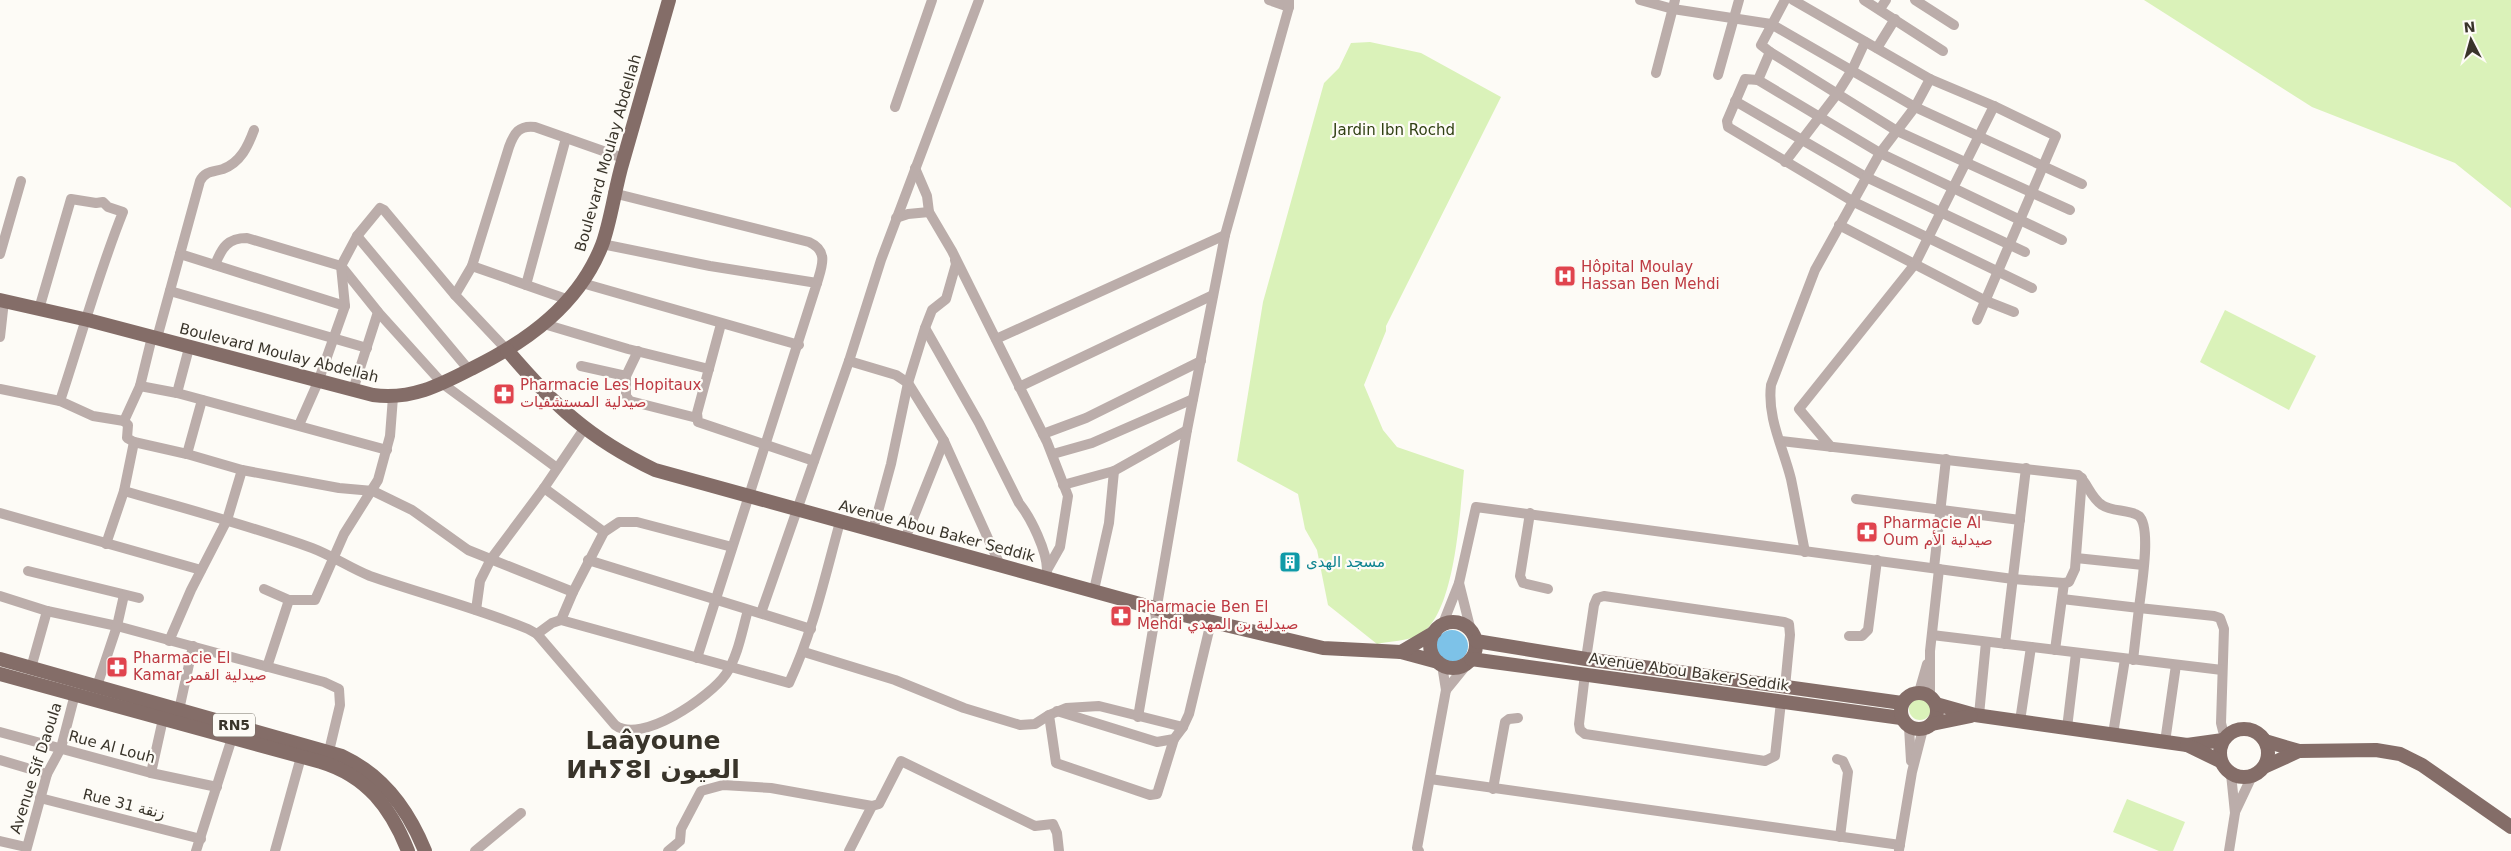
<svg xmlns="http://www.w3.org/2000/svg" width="2511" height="851" font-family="'DejaVu Sans',Cairo,'Noto Sans Tifinagh',sans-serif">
<rect width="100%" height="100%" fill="#fdfbf6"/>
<g fill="#daf2b9">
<path d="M2144,0H2511V208L2455,163L2312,107Z"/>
<path d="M1370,42L1421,53L1501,97L1386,326V331L1364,385L1383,430L1397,447L1464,470C1460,509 1456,615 1419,635C1408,641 1389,641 1377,644L1328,605L1317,550L1305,529L1298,494L1237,461L1263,302L1324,83L1339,68L1351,43Z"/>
<path d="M2225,310L2316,356L2289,410L2200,362Z"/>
<circle cx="1920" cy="709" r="11"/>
<path d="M2127,799L2185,822L2173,851H2159L2113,832Z"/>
</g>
<circle fill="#7dc2e8" cx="1452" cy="646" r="16"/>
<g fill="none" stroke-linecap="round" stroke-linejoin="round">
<g stroke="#bbadaa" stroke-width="10">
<path d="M1269,0L1289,7"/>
<path d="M1640,0L1673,9L1771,24L1915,107L2082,184"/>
<path d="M1785,0L1761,45L1770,52L1758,80L1745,79L1727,121L1728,127L1854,202L2032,288"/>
<path d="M1793,0L1930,79L1994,106L2056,136L1977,320"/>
<path d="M1864,0L1943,51"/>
<path d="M1915,0L1954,25"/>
<path d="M1880,9L1886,0"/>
<path d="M1877,48L1895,19"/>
<path d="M1770,52L1897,131L2070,210"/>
<path d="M1656,73L1675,0"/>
<path d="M1718,75L1739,0"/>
<path d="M1758,80L1880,153L2062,240"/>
<path d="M1735,101L1866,177L2025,252"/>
<path d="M895,107L932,0"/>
<path d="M1785,162L1837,94L1852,70L1865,42"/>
<path d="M915,168L927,196L929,212L952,251L1047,442L1068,496L1060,547L1047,570V577"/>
<path d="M613,193L809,242C829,251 822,266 817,283"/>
<path d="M896,218L908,214L929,212"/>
<path d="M1839,225L1986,301L2014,312"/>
<path d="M357,236L469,370"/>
<path d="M602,244L710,266L817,283L697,658"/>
<path d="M0,254L21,181"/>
<path d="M180,254L345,306"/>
<path d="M215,265C222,247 228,238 247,238L341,266L378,312L443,384L557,468"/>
<path d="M472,266L569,300"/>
<path d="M582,283L799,345"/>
<path d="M526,285L566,138"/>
<path d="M170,291L367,348"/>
<path d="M455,295L472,266L509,147C514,133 519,125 535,127L623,158"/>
<path d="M39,309L71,199L96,203L103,202L108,207L123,212C98,274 81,338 60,401"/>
<path d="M544,324L628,349L709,369"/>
<path d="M721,324L697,413L698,422L814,461"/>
<path d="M925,328L979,423L1019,503C1031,518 1047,551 1047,570"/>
<path d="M0,337L4,301"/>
<path d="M157,338L200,181C205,171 213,172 223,169C241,162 248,146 254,130"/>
<path d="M996,339L1225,235"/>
<path d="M849,361L896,375L908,383L944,441L1000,565"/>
<path d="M581,366L626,376V396L630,401L697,418"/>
<path d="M626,376L638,351"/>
<path d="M140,386L177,393L387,450"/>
<path d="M1019,387L1213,295"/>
<path d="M0,389L60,401L93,416L124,421"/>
<path d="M353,390L378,312"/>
<path d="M177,393L189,348"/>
<path d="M299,425L318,382L345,306L341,266L357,236L380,208L384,210L455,295L507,350"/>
<path d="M1043,434L1086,418L1201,361"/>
<path d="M1781,441L2078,475C2088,483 2090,497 2102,505C2112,512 2129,509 2139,516C2152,528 2141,589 2139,608L2214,616L2220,618L2224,629L2221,723L2223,731L2228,735"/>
<path d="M134,442L187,454L242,470L339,488L373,491L412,510L468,550L573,592L604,532L619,522H637L732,547"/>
<path d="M1831,447L1799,409L1915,264L1994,106"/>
<path d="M187,454L202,400"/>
<path d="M1053,454L1092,443L1193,399"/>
<path d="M1063,485L1114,471L1187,430"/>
<path d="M544,488L604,532"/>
<path d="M124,491C187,509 251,526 312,548C333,556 350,568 370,576C422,594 477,608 528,629L537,634L615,725C641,745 710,697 726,674C738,656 742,631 748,610"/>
<path d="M1856,499L2020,520"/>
<path d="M0,513L201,570"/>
<path d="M1530,513L1520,576L1523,583L1548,589"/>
<path d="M873,530L891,464L908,383L925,328L932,310L946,299L956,264L955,260"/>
<path d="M905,539L944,441"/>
<path d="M106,544L124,491L134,442L127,438L128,425L124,421L140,386L152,337"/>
<path d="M1805,552C1800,527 1796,503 1791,479C1783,447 1767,418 1771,385L1815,270L1880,153L1915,107L1930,79"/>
<path d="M2076,558L2143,565"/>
<path d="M588,560L811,629"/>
<path d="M1934,568L1946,459"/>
<path d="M28,571L139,598"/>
<path d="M1459,583L1476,507L2013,579L2064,583L2069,582L2075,569L2082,478"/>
<path d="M264,589L289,600H315L344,534L378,480L390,436L393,397"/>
<path d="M1094,590L1109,523L1114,471"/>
<path d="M0,596L47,611L117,626L324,682L339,689L340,705L329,751"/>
<path d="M2062,599L2139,608L2133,660"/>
<path d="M476,610L480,581L491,559L544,488L584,429"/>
<path d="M761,613L849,361L881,260L979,0"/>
<path d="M561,620L573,592"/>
<path d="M1442,626L1459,583L1471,631"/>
<path d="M537,634L552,623L561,620L789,683C813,632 825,576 840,522"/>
<path d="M1932,635L2222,670"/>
<path d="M1849,636H1862L1868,630L1877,560"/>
<path d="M169,641L191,590L227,520L242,470"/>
<path d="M2005,644L2026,468"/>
<path d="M2055,650L2064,583"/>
<path d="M804,652L895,680L964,708L1020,725L1035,724L1049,715L1066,708L1099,706L1183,727"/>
<path d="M1586,659L1594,605L1597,598L1604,596L1784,622L1789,624L1790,635L1785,687"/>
<path d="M1442,665L1446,690L1468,663"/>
<path d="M267,667L289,600"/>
<path d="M31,668L47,611"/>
<path d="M1585,674L1579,724L1580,730L1585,734L1765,761L1775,756L1781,702"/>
<path d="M97,686L117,626L124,595"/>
<path d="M1919,692L1927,664"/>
<path d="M1930,696V651L1939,569"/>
<path d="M179,710L193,646"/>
<path d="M1057,711L1157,742L1174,739L1183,727L1189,714L1211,622"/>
<path d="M1049,715L1056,763L1150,795L1157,794L1174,739"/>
<path d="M1979,715L1986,642"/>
<path d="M1138,717L1187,430L1225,235L1289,7V0"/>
<path d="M2020,721L2031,647"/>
<path d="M1909,727L1911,761"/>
<path d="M2067,728L2076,653"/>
<path d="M0,732L151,773L217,787"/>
<path d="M2113,734L2125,659"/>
<path d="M2165,742L2176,665"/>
<path d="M1837,759L1843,761L1848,772L1840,837"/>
<path d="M0,760L47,774"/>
<path d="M151,773L163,719"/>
<path d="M1430,779L1900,845"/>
<path d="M1493,789L1505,722L1509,719L1518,718"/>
<path d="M40,798L201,839"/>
<path d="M872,806L879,804L901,761L1035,826L1053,824L1057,833L1059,851"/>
<path d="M2235,812L2252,776"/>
<path d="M0,841L26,847"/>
<path d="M1899,850L1912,772L1923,729"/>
<path d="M26,851L47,774L61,748L75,694"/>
<path d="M196,851L232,738"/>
<path d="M275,851L301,757"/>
<path d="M475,851L521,813"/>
<path d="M668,851L680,841L681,829L701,791L723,785L771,788L872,806L849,851"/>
<path d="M1419,851L1417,848L1446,690"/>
<path d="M2229,851L2235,813L2231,774"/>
</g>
<g stroke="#846d68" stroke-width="14">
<path d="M0,300L88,320L373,395C412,400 440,385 473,368C528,341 579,304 602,245C611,221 615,187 623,161C638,107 654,54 669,0"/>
<path d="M507,350C554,405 588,438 655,470L1158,609L1323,648L1401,652L1438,662"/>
<circle cx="1453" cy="645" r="23"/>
<path d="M1476,641L1586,659L1902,703"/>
<path d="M1401,652L1435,632"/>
<path d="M0,659L342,756C383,775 408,809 425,851"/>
<path d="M1471,659L1901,718"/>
<path d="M0,674L321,762C367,776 391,808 408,851"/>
<circle cx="1919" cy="711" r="18"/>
<path d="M1936,704L1975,715L2187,745L2223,740"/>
<path d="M1932,724L1971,716"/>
<circle cx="2244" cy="753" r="24"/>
<path d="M2265,741L2299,751L2376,750L2400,754L2422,765L2511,827"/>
<path d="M2187,745L2220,761"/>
<path d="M2264,767L2299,751"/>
</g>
</g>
<defs>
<g id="hospital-square" transform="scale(1.125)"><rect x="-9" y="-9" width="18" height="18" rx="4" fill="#e0444e" stroke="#fdfbf6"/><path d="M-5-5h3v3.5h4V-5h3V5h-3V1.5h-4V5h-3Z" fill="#fff"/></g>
<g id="pharmacy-square" transform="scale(1.125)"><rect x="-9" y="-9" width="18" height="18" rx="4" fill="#e0444e" stroke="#fdfbf6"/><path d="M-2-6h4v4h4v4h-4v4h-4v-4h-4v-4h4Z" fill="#fff"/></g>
<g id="building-square" transform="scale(1.125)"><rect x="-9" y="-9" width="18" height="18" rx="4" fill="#0f9aa8" stroke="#fdfbf6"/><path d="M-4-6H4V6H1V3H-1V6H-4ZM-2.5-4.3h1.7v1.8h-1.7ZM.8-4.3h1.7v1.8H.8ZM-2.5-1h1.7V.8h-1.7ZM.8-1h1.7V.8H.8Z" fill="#fff"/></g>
</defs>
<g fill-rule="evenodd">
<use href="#hospital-square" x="1565" y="276"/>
<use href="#pharmacy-square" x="504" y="394"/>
<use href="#pharmacy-square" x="1867" y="532"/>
<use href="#building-square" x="1290" y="562"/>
<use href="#pharmacy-square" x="1121" y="616"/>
<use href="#pharmacy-square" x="117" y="667"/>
</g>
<g text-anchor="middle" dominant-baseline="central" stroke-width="4.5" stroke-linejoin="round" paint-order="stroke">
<rect fill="#fdfbf6" stroke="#747067" stroke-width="1" x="213" y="713.5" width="42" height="23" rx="4"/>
<g font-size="14" font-weight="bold" fill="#39342a">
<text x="234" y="725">RN5</text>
</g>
<g font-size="15" fill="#304013" stroke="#fdfbf6">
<text x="1394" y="130">Jardin Ibn Rochd</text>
</g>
<g font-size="15" fill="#39342a" stroke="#fdfbf6">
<text transform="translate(608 153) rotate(-74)">Boulevard Moulay Abdellah</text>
<text transform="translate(279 353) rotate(14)">Boulevard Moulay Abdellah</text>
<text transform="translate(937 531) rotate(15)">Avenue Abou Baker Seddik</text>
<text transform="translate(1689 672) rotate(8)">Avenue Abou Baker Seddik</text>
<text transform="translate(112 747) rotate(15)">Rue Al Louh</text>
<text transform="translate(36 768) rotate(-72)">Avenue Sif Daoula</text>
<text transform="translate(124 804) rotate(14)">Rue 31 زنقة</text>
</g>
<g font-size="15" fill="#be3a42" stroke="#fdfbf6" text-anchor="start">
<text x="1581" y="267">Hôpital Moulay<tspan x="1581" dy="17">Hassan Ben Mehdi</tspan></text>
<text x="520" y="385">Pharmacie Les Hopitaux<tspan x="520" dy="17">صيدلية المستشفيات</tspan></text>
<text x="1883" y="523">Pharmacie Al<tspan x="1883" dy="17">Oum صيدلية الأم</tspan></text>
<text x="1137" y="607">Pharmacie Ben El<tspan x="1137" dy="17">Mehdi صيدلية بن المهدي</tspan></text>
<text x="133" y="658">Pharmacie El<tspan x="133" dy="17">Kamar صيدلية القمر</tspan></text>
</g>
<g font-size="15" fill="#0d838f" stroke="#fdfbf6" text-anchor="start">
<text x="1306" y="562">مسجد الهدى</text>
</g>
<g font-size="25" font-weight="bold" fill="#39342a" stroke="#fdfbf6">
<text x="653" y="740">Laâyoune<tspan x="653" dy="29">ⵍⵄⵢⵓⵏ العيون</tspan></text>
</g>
</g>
<g transform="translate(2471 40) rotate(354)" stroke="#fdfbf6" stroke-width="4" paint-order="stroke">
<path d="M0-4L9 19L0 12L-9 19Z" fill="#39342a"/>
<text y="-8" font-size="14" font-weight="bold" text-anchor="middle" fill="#39342a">N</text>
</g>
</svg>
